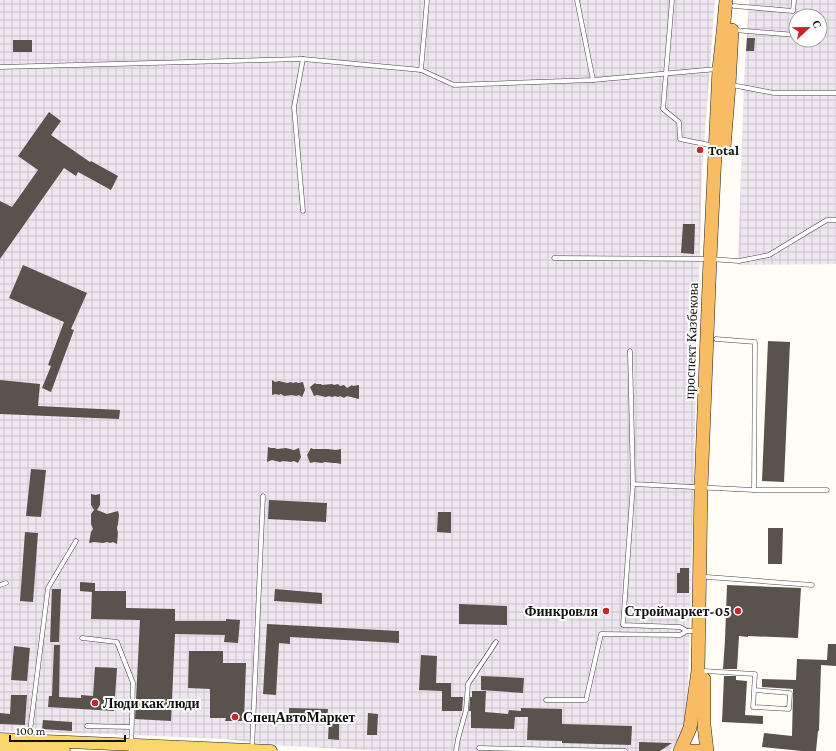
<svg xmlns="http://www.w3.org/2000/svg" width="836" height="751" font-family="'Crimson Pro',serif">
<defs>
<pattern id="industrial-grid" width="8" height="8" patternUnits="userSpaceOnUse"><rect width="8" height="8" fill="#eee6ef"/><path d="M0 4h8M4 0v8" fill="none" stroke="#cbc4cc"/></pattern>
</defs>
<rect width="100%" height="100%" fill="#fffdf5"/>
<g fill="url(#industrial-grid)" fill-rule="evenodd">
<path d="M0,0H715L702,171L687,725L670,751H381L270,745L226,739L135,735L0,731Z"/>
<path d="M749,0H836V264L738,265L744,80ZM796,16H820V40H796Z"/>
</g>
<g fill="#5a524d">
<path d="M747,38H755L754,51H746Z"/>
<rect x="13" y="40" width="19" height="12"/>
<path d="M49,112L61,121L51,135L90,162L91,161L118,176L111,190L78,172L76,176L64,168L0,259V201L12,207L38,170L18,156Z"/>
<path d="M683,224H695L694,254L681,253Z"/>
<path d="M23,265L87,293L71,329L74,330L51,392L42,388L51,366L48,365L64,322L9,298Z"/>
<path d="M768,341L790,342L784,482L762,481Z"/>
<path d="M0,380L40,384L38,406L120,410L119,419L0,414Z"/>
<path d="M272,380L275,382L279,381L287,383L291,382L293,383L296,382L298,383L303,382L305,390L302,397L299,395L296,396L292,395L284,396L281,394L279,395L276,394L272,395Z"/>
<path d="M315,383L316,384H321L322,385L332,384L334,385L338,384L340,386L344,385L347,388L352,385L353,386L359,385V399L347,396L344,398L340,396L338,397L335,396L332,397L329,396L326,397L317,395L314,396L310,387Z"/>
<path d="M268,447L271,448H275L277,449L286,448L294,450L299,448L301,457L298,463L294,461L291,462L283,461L280,462L272,460L267,462Z"/>
<path d="M311,448L313,449H328L336,450L341,449V464L336,463H333L325,462L322,463L314,462L310,463L307,455Z"/>
<path d="M31,469L46,470L41,517L26,516Z"/>
<path d="M91,494L95,495L100,494V505L97,510L107,514L118,511L119,515L118,524L117,528L118,533L117,544L113,542L110,543L107,542L103,543L94,542L89,543L91,532L93,529L91,524V514L94,510L91,505Z"/>
<path d="M269,500L327,503L326,522L268,519Z"/>
<path d="M438,512H451V533L437,532Z"/>
<path d="M768,528H783L782,564H768Z"/>
<path d="M25,532L38,533L33,602L20,601Z"/>
<path d="M680,568H689V593H677V573H680Z"/>
<path d="M80,582L95,583V591H126V608L175,609V621H226V619L240,620L238,643L224,642L225,635L175,634L171,721L135,719L140,620L91,619L92,592L80,591Z"/>
<path d="M727,585L801,588L798,638L748,636V637L739,636L737,669H723L725,640Z"/>
<path d="M52,589H61L59,642H50Z"/>
<path d="M275,589L322,593V604L274,601Z"/>
<path d="M459,604L507,606V625L459,624Z"/>
<path d="M267,624L399,631V643L290,637V644L279,643L276,695L263,694Z"/>
<path d="M828,644H836V666L821,665L819,731H818L816,751H802L762,747L764,733L792,736L793,693V689L762,687V679L796,680L797,659L827,660Z"/>
<path d="M54,645H60L59,697L81,698V695L93,696L95,667L117,668L114,711L48,707L49,696H52Z"/>
<path d="M14,646L30,648L27,681L11,680Z"/>
<path d="M189,651H223V663H246L244,721H225L226,718H210V689L188,688Z"/>
<path d="M421,655L437,656L436,683H451V697H463L462,711H442V691L419,690Z"/>
<path d="M481,676L524,678L523,693L481,690Z"/>
<path d="M724,676H736V680L747,681L745,715L763,716V724L722,722Z"/>
<path d="M472,691H486L485,712L508,714L509,710L521,711V708L562,709V724L632,726L631,745L562,743V741L527,740L528,717H515L514,729L471,728V711H469L470,697H472Z"/>
<path d="M11,695H27L25,725L0,724V713L10,714Z"/>
<path d="M289,708L328,709L327,718L289,716Z"/>
<path d="M368,713L378,714L377,735H367Z"/>
<path d="M43,720L72,722V731L42,729Z"/>
<path d="M329,720L339,721V740L328,739Z"/>
<path d="M639,742L672,743L660,751H639Z"/>
</g>
<g fill="none" stroke-linecap="round" stroke-linejoin="round">
<g stroke="#444" stroke-width="5">
<g id="service">
<path d="M577,0L593,80"/>
<path d="M672,0L663,109L679,122L680,139L714,146"/>
<path d="M734,6L793,11L794,0"/>
<path d="M734,30L796,35"/>
<path d="M303,59L294,107L303,211"/>
<path d="M0,67L303,59L421,70L454,85L593,80L717,69"/>
<path d="M421,70L427,0"/>
<path d="M732,85L774,93H836"/>
<path d="M554,258L710,259L739,261L769,255L827,220H836"/>
<path d="M716,339L755,342L754,490"/>
<path d="M630,351L633,484L754,490H827"/>
<path d="M633,484L623,625L680,627L687,631H696"/>
<path d="M707,577L812,585"/>
<path d="M0,585L6,583"/>
<path d="M82,638L117,642L133,683L131,751"/>
<path d="M704,671L755,674L753,707L789,709L790,693L754,690"/>
<path d="M546,700H586L601,634L680,635L687,631"/>
<path d="M87,726L131,727"/>
<path d="M29,739L48,588L76,541"/>
<path d="M479,748L522,749"/>
<path d="M252,749L263,496"/>
<path d="M456,751L458,739L466,710L468,684L496,642"/>
<path d="M522,751V749L625,751"/>
</g>
</g>
<g stroke="#222" stroke-width="13">
<g id="primary">
<path d="M0,739L271,751"/>
<path d="M0,748L64,751"/>
</g>
</g>
<g stroke="#222" stroke-width="14">
<g id="trunk">
<path d="M724,148L729,85L732,30"/>
<path d="M704,679V725L707,751"/>
<path d="M680,751L690,728L698,671L701,488L710,259L719,69L723,33L726,0"/>
<path d="M688,751H699"/>
</g>
</g>
<use href="#service" stroke="#fff" stroke-width="4"/>
<use href="#primary" stroke="#f9d66b" stroke-width="12"/>
<use href="#trunk" stroke="#f7bc64" stroke-width="13"/>
</g>
<g fill="#c4262e" stroke="#fff" stroke-width="1.5">
<circle cx="700" cy="150" r="4"/>
<circle cx="606" cy="611" r="4"/>
<circle cx="738" cy="611" r="4"/>
<circle cx="95" cy="703" r="4"/>
<circle cx="235" cy="717" r="4"/>
</g>
<g text-anchor="middle" dominant-baseline="central" stroke-width="4" stroke-linejoin="round" paint-order="stroke">
<g font-size="14" font-weight="bold" fill="#111" stroke="#fff" text-anchor="start">
<text x="708" y="150">Total</text>
<text x="598" y="611" text-anchor="end">Финкровля</text>
<text x="730" y="611" text-anchor="end">Строймаркет-05</text>
<text x="103" y="703">Люди как люди</text>
<text x="243" y="717">СпецАвтоМаркет</text>
</g>
<g font-size="14" fill="#111" stroke="#fff">
<text transform="translate(691 341) rotate(-88)">проспект Казбекова</text>
</g>
</g>
<g transform="translate(808 28) rotate(68)"><circle r="19" fill="#ffffff" stroke="#a0a0a0"/>
<path d="M0-3L7 15L0 10L-7 15Z" fill="#c4262e"/>
<text y="-6" font-size="11" font-weight="bold" text-anchor="middle" fill="#111111">С</text>
</g>
<path d="M10 735v6h115v-6" fill="none" stroke="#111111" stroke-width="2"/>
<text x="16" y="735" font-size="12" fill="#111111" stroke="#ffffff" stroke-width="3" paint-order="stroke">100 m</text>
</svg>
